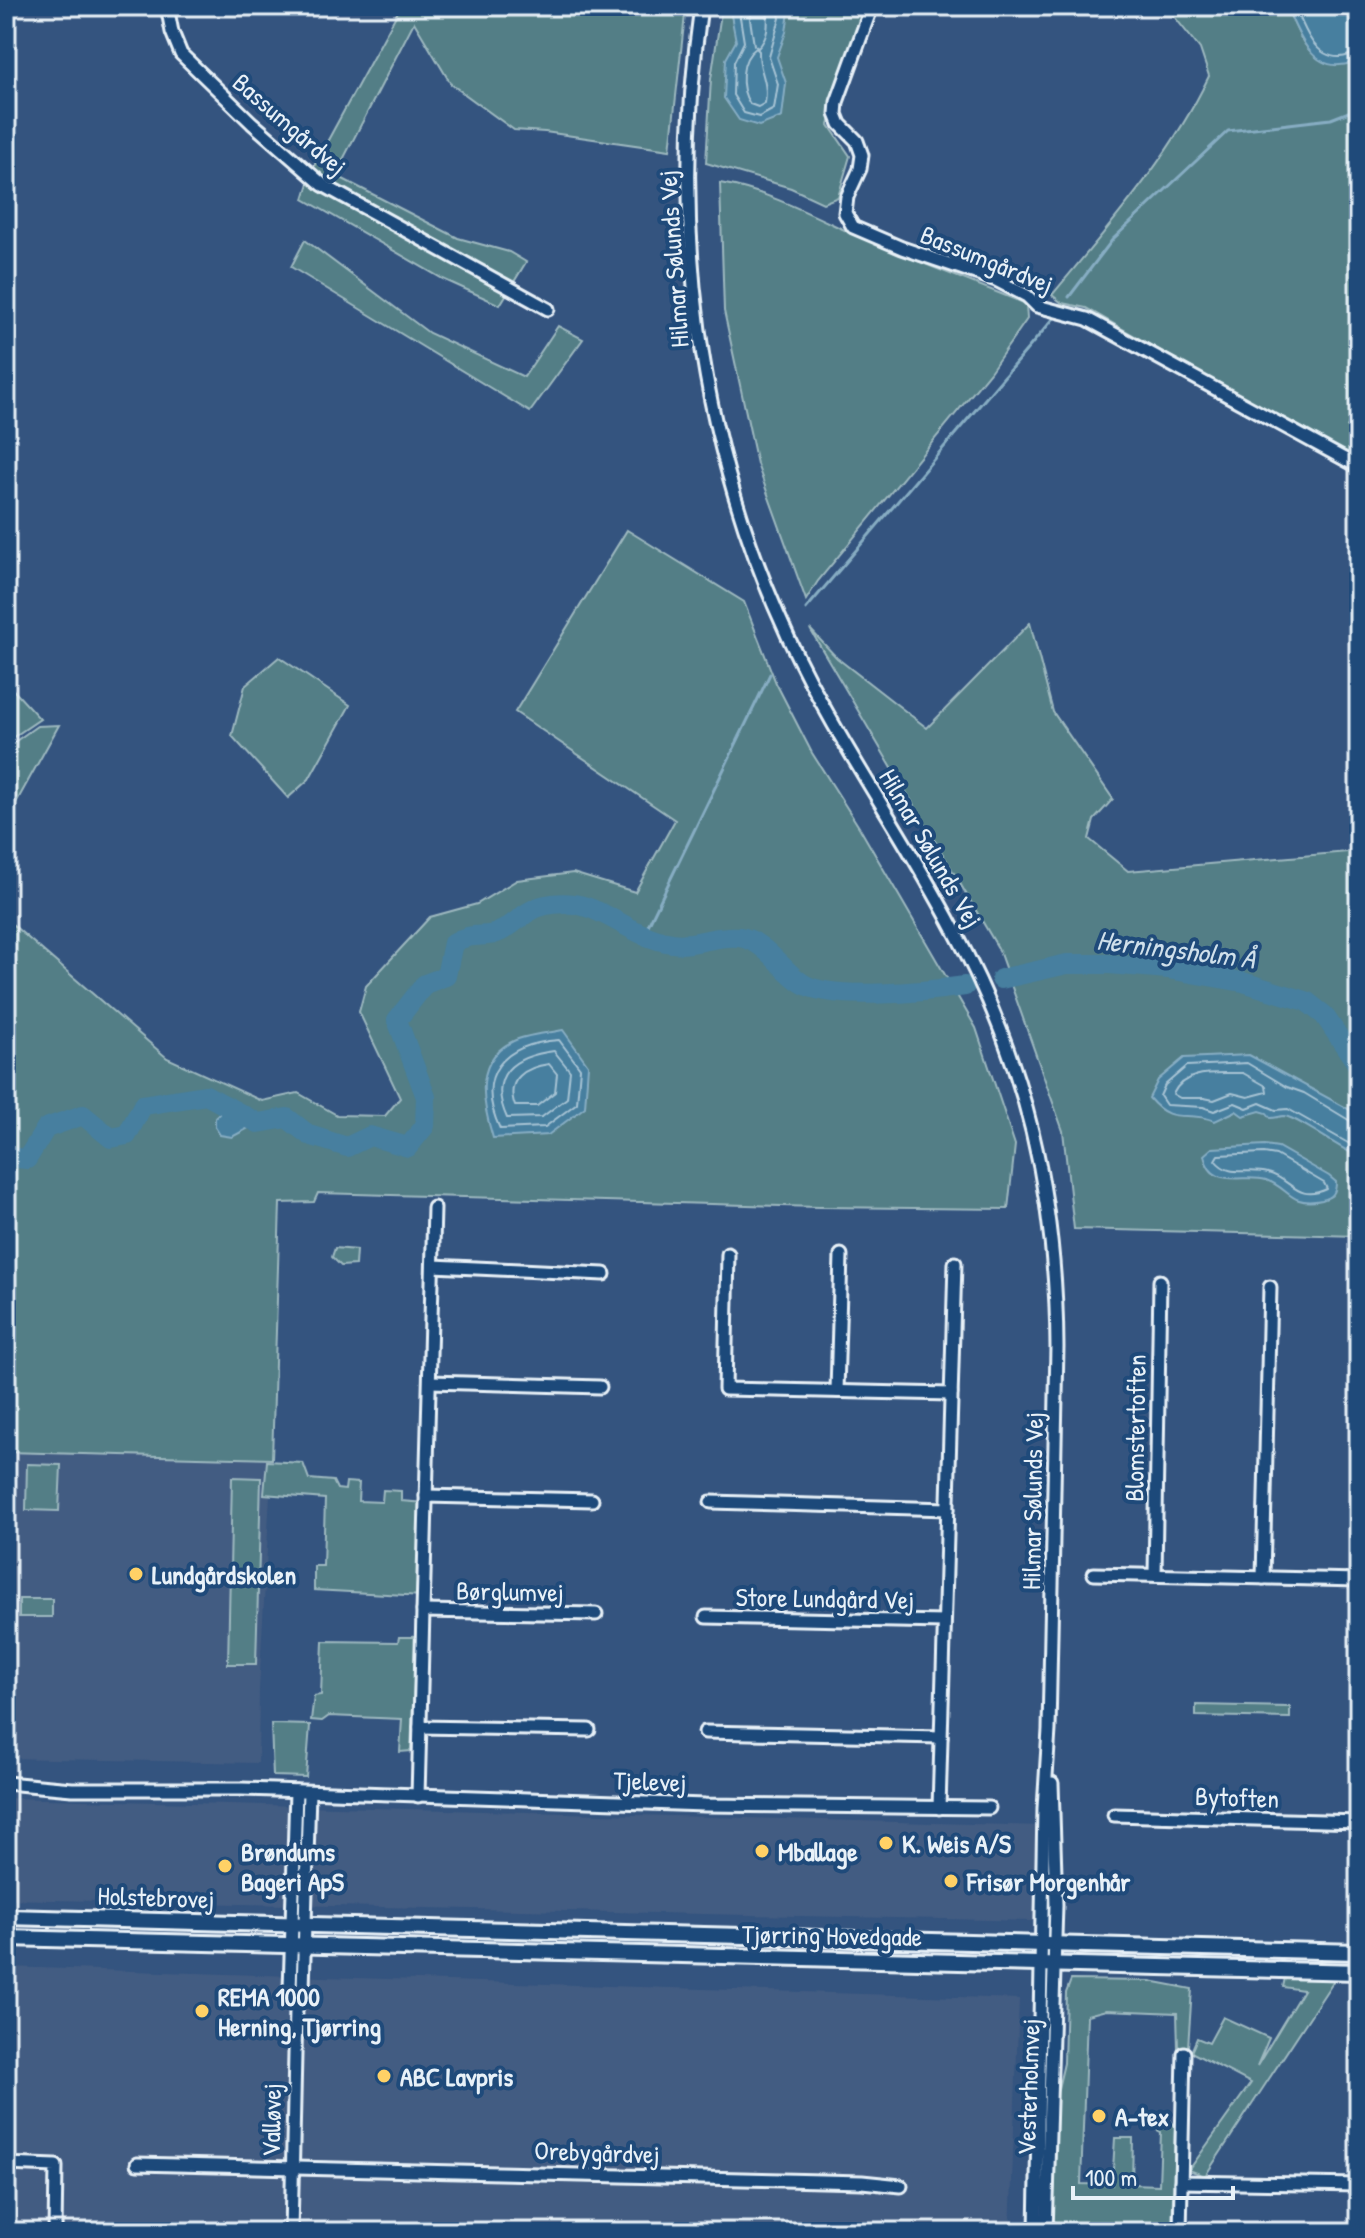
<svg xmlns="http://www.w3.org/2000/svg" width="1365" height="2238" font-family="'Patrick Hand',sans-serif">
<rect width="100%" height="100%" fill="#34547f"/>
<filter id="ink" filterUnits="userSpaceOnUse"><feTurbulence type="fractalNoise" baseFrequency=".0125" numOctaves="2"/><feDisplacementMap in="SourceGraphic" scale="16" xChannelSelector="R" yChannelSelector="G"/><feConvolveMatrix kernelMatrix="1 2 1 2 8 2 1 2 1" color-interpolation-filters="sRGB"/></filter>
<g filter="url(#ink)">
<g fill="#435c82">
<path d="M6,1452L272,1459L259,1690L258,1763L6,1758Z"/>
<path d="M6,1798L1041,1826L1034,1921L6,1899Z"/>
<path d="M6,1967L1019,1999L1010,2232H6Z"/>
</g>
<g fill="#527e86" stroke="#9db8bf" stroke-width="2">
<path d="M401,6H686L670,150L545,132L514,130L451,84L414,22L335,175L458,238L509,252L526,262L500,305L443,279L304,199L315,164Z"/>
<path d="M722,6H864L829,125L850,156L838,197L823,203L791,188L706,163L711,79Z"/>
<path d="M1166,6H1286C1305,48 1308,66 1359,61V402L1347,427L1359,434V465L1086,308L1062,303L1052,295C1109,226 1170,158 1209,76L1200,49Z"/>
<path d="M720,183C767,191 808,213 851,233C908,259 968,280 1026,304L1027,319L990,372L818,581L806,600L757,464L724,311Z"/>
<path d="M305,240L429,333L524,377L558,326L583,339L530,412L291,267Z"/>
<path d="M627,530L744,602L776,683L812,753L859,827L976,1028L1015,1145L1008,1209L819,1207L318,1193L314,1202L280,1203L272,1459L6,1452V919L167,1058L262,1101L298,1093L337,1115L385,1116L400,1098L359,1012L366,986L430,917L477,904L517,880L573,873L635,892L675,820L515,712Z"/>
<path d="M1030,623L1053,712L1113,799L1094,820L1089,839L1128,871L1359,851V1236L1074,1229L1063,1131L998,948L810,629L837,658L927,728Z"/>
<path d="M279,657L350,705L309,779L288,798L232,736L245,686Z"/>
<path d="M6,682L40,719L6,742Z"/>
<path d="M59,725L6,821V748L37,726Z"/>
<path d="M335,1248L356,1250L355,1265L341,1266L332,1257Z"/>
<path d="M267,1461L303,1463L309,1479L333,1481L337,1489L345,1490L346,1482L359,1483L358,1501L382,1502L383,1490L401,1491V1501L425,1503L423,1596L314,1590V1566H323L325,1499L264,1494Z"/>
<path d="M27,1464L61,1465L59,1511L26,1510Z"/>
<path d="M232,1477L261,1478L256,1664H228Z"/>
<rect x="19" y="1599" width="33" height="18"/>
<path d="M399,1637H416L411,1751L400,1752L402,1719L329,1716L322,1721L311,1720L314,1696L321,1695L323,1641L398,1642Z"/>
<path d="M1196,1705L1290,1707V1718L1196,1716Z"/>
<path d="M271,1724L310,1725L306,1777L273,1776Z"/>
<path d="M1285,1978L1334,1980L1205,2176L1189,2170L1251,2083L1191,2052L1197,2038L1209,2043L1223,2017L1269,2038L1257,2066L1303,1990L1283,1987Z"/>
<path d="M1071,1980L1150,1981L1192,1989L1188,2047L1178,2048L1177,2013L1106,2010L1087,2015L1081,2184L1112,2185L1115,2138H1133L1132,2184L1159,2185L1161,2132L1155,2129V2120H1170L1175,2126L1172,2232H1053L1057,2093L1064,2063L1066,1993Z"/>
</g>
<g fill="#467f9f" stroke="#87adc3" stroke-width="2">
<path d="M737,6H780L789,12L786,32L777,57L786,83L782,117L759,126L739,120L724,98L726,59L736,41L731,15Z"/>
<path d="M1286,6H1359V61C1353,62 1346,65 1340,65C1309,68 1296,28 1286,6Z"/>
<path d="M563,1030L588,1065L585,1107L548,1135L493,1138C482,1102 472,1057 518,1039C531,1034 549,1033 563,1030Z"/>
<path d="M1249,1055L1354,1112L1359,1121V1152L1354,1154C1337,1147 1299,1118 1284,1116C1280,1116 1276,1118 1271,1118L1267,1113L1260,1111L1243,1116L1236,1111L1215,1121C1185,1109 1173,1127 1149,1098L1158,1080L1184,1058Z"/>
<path d="M227,1106L258,1123L232,1137L220,1135L215,1127V1118Z"/>
<path d="M1265,1145L1278,1147L1329,1176L1336,1182C1336,1193 1333,1197 1322,1200C1289,1207 1290,1188 1266,1180C1244,1173 1211,1191 1204,1155L1212,1148Z"/>
</g>
<g fill="none" stroke-linecap="round" stroke-linejoin="round">
<g stroke="#a7c3d4" stroke-width="2">
<path d="M743,6L740,17L744,42L734,62L733,95L744,113L759,117L774,109L778,84L769,57L780,18L777,6"/>
<path d="M753,6L750,19L754,45L758,48C770,36 768,22 767,6"/>
<path d="M1295,6C1303,25 1313,58 1340,57C1347,57 1352,53 1359,53"/>
<path d="M756,48L759,51C758,71 769,80 765,103L758,107L750,104C739,88 740,59 756,48Z"/>
<path d="M559,1040L580,1068L577,1103L545,1127L500,1129C474,1073 504,1044 559,1040Z"/>
<path d="M554,1051L570,1071L567,1098L542,1117L507,1118C487,1074 514,1056 554,1051Z"/>
<path d="M549,1064L557,1074L555,1092L537,1106H515C505,1079 526,1067 549,1064Z"/>
<path d="M1243,1073L1266,1086L1267,1092L1248,1097L1232,1093L1214,1100L1204,1098H1180L1173,1094C1185,1068 1218,1074 1243,1073Z"/>
<path d="M1359,1123L1352,1122L1304,1093L1287,1087L1247,1063L1187,1066L1165,1085L1160,1096L1166,1105L1203,1107L1214,1111L1235,1103L1247,1108L1260,1103L1276,1110L1288,1109L1348,1143L1359,1145"/>
<path d="M1264,1153L1276,1155L1324,1183L1327,1189C1296,1203 1292,1179 1268,1173C1248,1167 1230,1179 1215,1160L1218,1155Z"/>
</g>
<g stroke="#87adc3" stroke-width="3">
<path d="M1069,297L1113,239L1228,131L1331,119L1359,108"/>
<path d="M806,609L1054,318"/>
<path d="M643,936L770,674"/>
</g>
<g stroke="#467f9f" stroke-width="20">
<path d="M1001,979L1067,964H1109L1168,969L1243,982L1306,1001L1324,1015L1359,1067"/>
<path d="M6,1157L27,1159L46,1128L83,1115L111,1138L127,1135L143,1105L206,1095L258,1123L287,1118L309,1135L347,1147L370,1136L408,1147L425,1126L426,1097L397,1020L425,984L446,976L453,943C473,931 485,939 499,932C516,925 523,910 546,905C598,894 625,937 672,943C693,947 717,934 739,937C765,940 781,970 802,983C830,1002 930,991 965,986"/>
</g>
<g stroke="#e8f1f8" stroke-width="17">
<g id="minor">
<path d="M167,6L172,32L181,54L252,123L323,185L548,309"/>
<path d="M701,6C670,221 697,441 789,639C836,740 902,831 954,930C1026,1062 1056,1196 1057,1347L1049,1730L1044,1808L1036,2232"/>
<path d="M872,6L837,102L836,114L840,124L857,141L862,155L860,169L847,197L845,213L853,227L902,248L996,280L1027,296L1037,306L1087,319L1359,467"/>
<path d="M728,1254L725,1389L951,1394"/>
<path d="M433,1266L604,1274"/>
<path d="M430,1382L600,1387"/>
<path d="M837,1391L841,1255"/>
<path d="M426,1496L592,1500"/>
<path d="M711,1502L948,1509"/>
<path d="M1094,1574L1359,1580"/>
<path d="M1155,1575L1160,1281"/>
<path d="M1263,1578L1270,1287"/>
<path d="M423,1611L596,1614"/>
<path d="M706,1617L944,1622"/>
<path d="M420,1727L589,1730"/>
<path d="M705,1732L941,1737"/>
<path d="M6,1783L72,1789H242L705,1805L989,1808"/>
<path d="M418,1796L434,1208"/>
<path d="M939,1808L955,1263"/>
<path d="M1114,1815L1359,1822"/>
<path d="M296,2009L290,1990L296,1791"/>
<path d="M6,2164L56,2166L55,2232"/>
<path d="M137,2164L862,2182L901,2186"/>
<path d="M1181,2182L1359,2185"/>
<path d="M291,2232L296,2009L303,1989L309,1792"/>
<path d="M1046,2232L1056,1905L1052,1783"/>
<path d="M1180,2232L1184,2053"/>
</g>
</g>
<g stroke="#e8f1f8" stroke-width="20">
<g id="major">
<path d="M6,1917L1359,1952"/>
<path d="M6,1938L1359,1972"/>
</g>
</g>
<use href="#minor" stroke="#1f4a7a" stroke-width="11"/>
<use href="#major" stroke="#1f4a7a" stroke-width="14"/>
</g>
</g>
<g fill="#ffd166" stroke="#1f4a7a" stroke-width="3">
<circle cx="136" cy="1574" r="8"/>
<circle cx="886" cy="1843" r="8"/>
<circle cx="762" cy="1851" r="8"/>
<circle cx="225" cy="1866" r="8"/>
<circle cx="951" cy="1881" r="8"/>
<circle cx="202" cy="2011" r="8"/>
<circle cx="384" cy="2076" r="8"/>
<circle cx="1099" cy="2116" r="8"/>
</g>
<g text-anchor="middle" dominant-baseline="central" stroke-width="8" stroke-linejoin="round" paint-order="stroke">
<g font-size="26" fill="#e8f1f8" stroke="#1f4a7a">
<text transform="translate(290 124) rotate(41)">Bassumgårdvej</text>
<text transform="translate(673 259) rotate(-94)">Hilmar Sølunds Vej</text>
<text transform="translate(987 259) rotate(22)">Bassumgårdvej</text>
<text transform="translate(931 848) rotate(60)">Hilmar Sølunds Vej</text>
<text transform="translate(1135 1428) rotate(-89)">Blomstertoften</text>
<text transform="translate(1032 1501) rotate(-89)">Hilmar Sølunds Vej</text>
<text transform="translate(510 1591) rotate(1)">Børglumvej</text>
<text transform="translate(825 1598) rotate(1)">Store Lundgård Vej</text>
<text transform="translate(650 1781) rotate(2)">Tjelevej</text>
<text transform="translate(1237 1797) rotate(2)">Bytoften</text>
<text transform="translate(156 1897) rotate(2)">Holstebrovej</text>
<text transform="translate(832 1935) rotate(1)">Tjørring Hovedgade</text>
<text transform="translate(1028 2087) rotate(-88)">Vesterholmvej</text>
<text transform="translate(271 2120) rotate(-89)">Valløvej</text>
<text transform="translate(597 2152) rotate(2)">Orebygårdvej</text>
</g>
<g font-size="26" font-weight="bold" fill="#e8f1f8" stroke="#1f4a7a" text-anchor="start">
<text x="152" y="1574">Lundgårdskolen</text>
<text x="902" y="1843">K. Weis A/S</text>
<text x="241" y="1851">Brøndums<tspan x="241" dy="30">Bageri ApS</tspan></text>
<text x="778" y="1851">Mballage</text>
<text x="967" y="1881">Frisør Morgenhår</text>
<text x="218" y="1996">REMA 1000<tspan x="218" dy="30">Herning, Tjørring</tspan></text>
<text x="400" y="2076">ABC Lavpris</text>
<text x="1115" y="2116">A-tex</text>
</g>
<g font-size="28" font-style="italic" fill="#d0e0eb" stroke="#1f4a7a">
<text transform="translate(1176 949) rotate(7)">Herningsholm Å</text>
</g>
</g>
<rect width="1365" height="2238" fill="none" stroke="#1f4a7a" stroke-width="32"/>
<rect x="16" y="16" width="1333" height="2206" fill="none" stroke="#e8f1f8" stroke-width="3" filter="url(#ink)"/>
<path d="M1073 2186v12h160v-12" fill="none" stroke="#e8f1f8" stroke-width="4"/>
<text x="1085" y="2186" font-size="24" fill="#e8f1f8" stroke="#1f4a7a" stroke-width="6" paint-order="stroke">100 m</text>
</svg>
